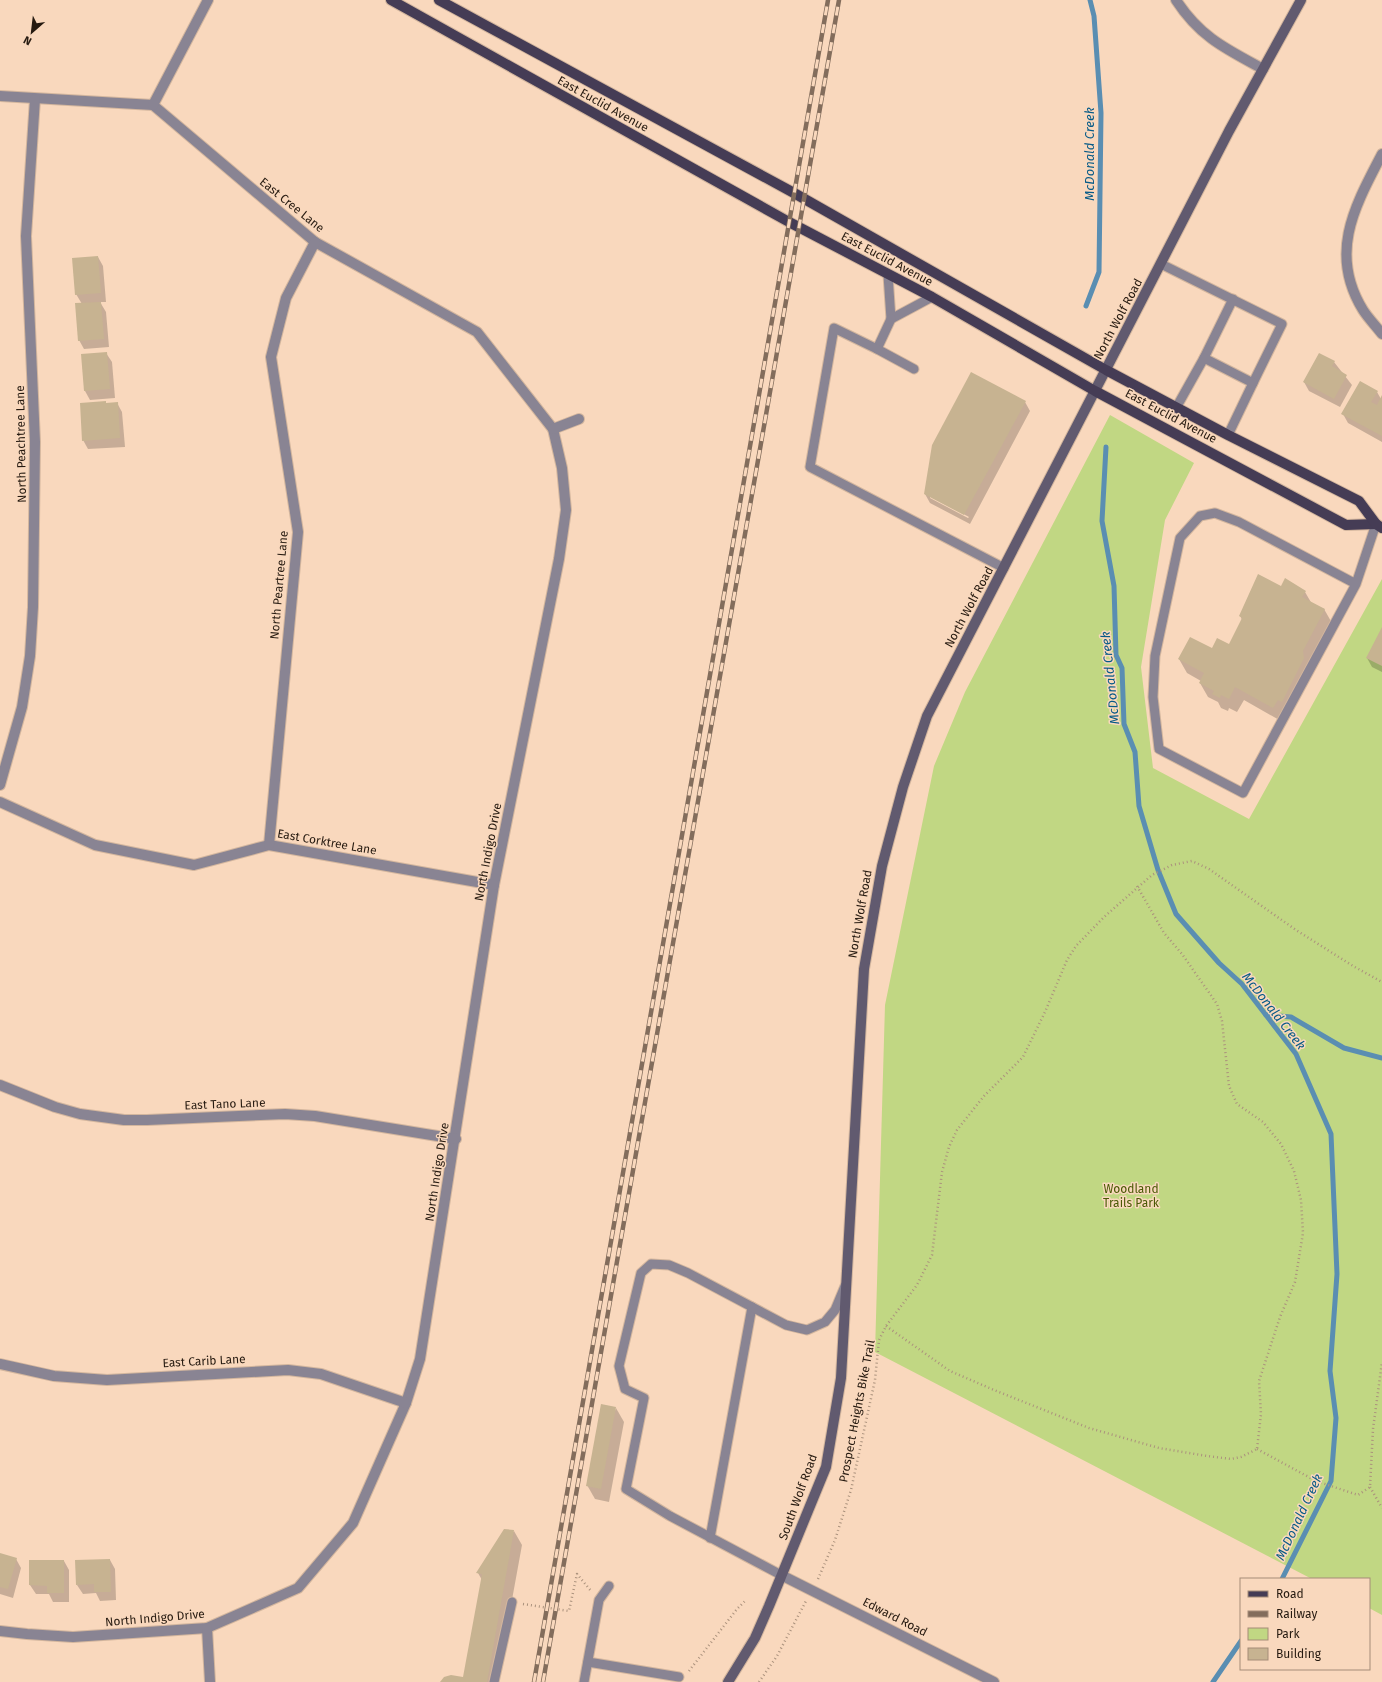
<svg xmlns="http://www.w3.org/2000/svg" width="1382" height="1682" font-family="'Fira Sans',sans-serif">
<rect width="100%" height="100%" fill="#f9d8bd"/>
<path fill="#c1d783" d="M1110,415L1194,463L1165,520L1141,667L1153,768L1249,819L1382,579V1615L1369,1608V1579H1312L875,1352L885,1005L934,766L965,692Z"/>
<g fill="#0003" fill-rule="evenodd">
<path d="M98,257L103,266L106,302H100L106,312L109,347L84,349L79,340L82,304L76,294Z"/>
<path d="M106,353L112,362L115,398L90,400L85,391L82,355Z"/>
<path d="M1334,362L1352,385L1340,407L1309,391L1304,382Z"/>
<path d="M1377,392L1381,399L1382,397V442L1348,423L1343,414Z"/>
<path d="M1025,402L1030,411L970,524L930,503L925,494ZM930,496L969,517L968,518L930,498Z"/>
<path d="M117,403L122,412L125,447L88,449L83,440Z"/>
<path d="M1282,587L1305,592L1312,604L1324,609L1332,623L1281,721L1244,700L1237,712L1229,708L1228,711L1221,708L1218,702L1208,697L1200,683L1201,681L1187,673L1179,659L1229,646L1242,620L1240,615Z"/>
<path d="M1382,629V672L1372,667L1367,658Z"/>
<path d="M616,1408L624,1422L609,1502L595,1499L587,1485Z"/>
<path d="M514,1531L522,1545L497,1682H442L464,1679L482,1580L478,1573Z"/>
<path d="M0,1554L16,1559L21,1568L13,1598L0,1594Z"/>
<path d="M110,1560L115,1569L116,1600L100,1601L96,1593L83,1594L77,1585Z"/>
<path d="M64,1561L69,1570V1602H53L49,1594H36L30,1585Z"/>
</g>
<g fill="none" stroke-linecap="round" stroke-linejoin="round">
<g stroke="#5a8eb2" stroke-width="5">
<path d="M1086,306L1099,272L1101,113L1094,16L1090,0"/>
<path d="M1106,447L1102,521L1114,586L1116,655L1122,668L1124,724L1135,752L1139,806L1158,870L1176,914L1219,963L1242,984L1296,1054L1331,1134L1337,1274L1330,1371L1336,1418L1331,1481L1282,1579"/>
<path d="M1266,1015L1291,1017L1344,1048L1382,1058"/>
<path d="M1213,1682L1241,1641"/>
</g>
</g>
<g fill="#c7b391">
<path d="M98,256L101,293L75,295L72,258Z"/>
<path d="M101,302L104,339L78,341L75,303Z"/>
<path d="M107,352L110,389L84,391L81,354Z"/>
<path d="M1319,353L1335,361L1332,366L1347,375L1334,399L1303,382Z"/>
<path d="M971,372L1026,401L964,515L924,494L932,445Z"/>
<path d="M1360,381L1378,391L1371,402L1377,405L1382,395V436L1341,414Z"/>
<path d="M106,401V403L118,402L120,438L82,441L80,403Z"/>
<path d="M1258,574L1281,586L1285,578L1306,591L1302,597L1325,609L1303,651L1304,658L1282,702L1278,700L1273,708L1235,687L1229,699L1221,695L1220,698L1212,694L1214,691L1199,683L1204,673L1178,659L1190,637L1212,648L1217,638L1229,644L1242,618L1239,616Z"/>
<path d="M1382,627V666L1366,658Z"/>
<path d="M601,1404L616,1407L601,1489L586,1486Z"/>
<path d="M504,1529L514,1530L487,1682H440L444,1677L451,1675L463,1677L482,1574L476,1573Z"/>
<path d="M0,1553L17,1558L8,1589L0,1587Z"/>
<path d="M110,1559L111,1592H94V1584L76,1585L75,1560Z"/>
<path d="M29,1560H64V1593H47V1586L29,1585Z"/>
</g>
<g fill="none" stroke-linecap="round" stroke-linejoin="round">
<g stroke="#d3b69e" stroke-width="11">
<g id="service">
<path d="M1161,264L1282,324L1253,383"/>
<path d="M888,275L891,319L932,297"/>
<path d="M891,319L877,349L834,328L810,467L1004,568"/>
<path d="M877,349L914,369"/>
<path d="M1204,358L1233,299"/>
<path d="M1176,408L1204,358L1253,383L1228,435"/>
<path d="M1356,584L1239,522L1215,513L1200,516L1180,538L1155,656L1153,697L1159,749L1243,793L1356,584L1376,524"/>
<path d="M710,1538L752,1307"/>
<path d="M783,1576L670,1516L626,1489L644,1398L625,1389L619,1366L641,1273L651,1264L669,1265L688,1273L786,1325L807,1330L825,1322L835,1310L845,1286"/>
<path d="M588,1662L679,1677"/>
<path d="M494,1682L512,1602"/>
<path d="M584,1682L599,1600L609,1586"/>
</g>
</g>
<g stroke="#d3b69e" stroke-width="12">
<g id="minor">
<path d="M1176,0C1200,37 1226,49 1263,69"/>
<path d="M0,96L153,105L315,242L477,332L553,429L562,468L566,510L559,559L494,885L420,1359L406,1403L353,1523L298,1588L207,1628L73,1637L27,1634L0,1631"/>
<path d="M153,105L208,0"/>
<path d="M1382,154C1355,206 1328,253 1363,310C1368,318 1376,326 1382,334"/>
<path d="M553,429L579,419"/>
<path d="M0,785L22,707L30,656L33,607L35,442L26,236L35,99"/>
<path d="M0,802L95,845L194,865L269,845L494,885"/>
<path d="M269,845L298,532L271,357L286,298L315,242"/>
<path d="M0,1085L55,1107L80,1114L124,1120H147L285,1114L315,1116L456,1139"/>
<path d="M0,1364L54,1376L107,1380L288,1370L321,1374L406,1403"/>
<path d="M783,1576L994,1682"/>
<path d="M207,1628L210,1682"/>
</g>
</g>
<g stroke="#d3b69e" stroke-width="12">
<path id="secondary" d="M728,1682L755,1638L769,1606L826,1467L841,1378L864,969L882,866L903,787L927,716L1229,131L1301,0"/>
</g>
<g stroke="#d3b69e" stroke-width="12">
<g id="primary">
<path d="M391,0L789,222L932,297L1095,391L1346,525L1376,524"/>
<path d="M439,0L794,193L1106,370L1228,435L1359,501L1376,524L1382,528"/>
</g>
</g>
<g stroke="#ab927d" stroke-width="2.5" stroke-dasharray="1 3" stroke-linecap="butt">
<path d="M1137,886L1164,933L1182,954L1217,1004L1222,1021L1229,1086L1237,1104L1263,1122L1281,1144L1294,1171L1301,1200L1303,1233L1295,1282L1280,1317L1259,1381L1261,1414L1257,1449"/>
<path d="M886,1326L950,1371L994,1390L1089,1428L1159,1448L1207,1456L1231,1459L1241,1457L1257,1449"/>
<path d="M1257,1449L1316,1481L1358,1495L1370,1487L1373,1429L1382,1362"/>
<path d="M1370,1487L1382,1508"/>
<path d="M818,1579L835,1540L851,1490L875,1380L879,1340L886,1326L917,1285L932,1255L942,1172L949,1147L957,1130L984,1096L1023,1057L1045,1012L1067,960L1076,946L1104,917L1152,875L1172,865L1192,861L1209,869L1296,930L1353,966L1382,982"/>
<path d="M523,1604L569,1611L577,1574L591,1591"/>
<path d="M689,1671L737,1609L746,1600"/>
<path d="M759,1682L777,1656L806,1601"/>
</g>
<use href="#service" stroke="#898493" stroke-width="9"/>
<use href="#minor" stroke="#898493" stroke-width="10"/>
<use href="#secondary" stroke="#615a6f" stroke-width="10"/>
<use href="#primary" stroke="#453c55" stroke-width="10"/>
<g stroke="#836d5c" stroke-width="4.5">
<g id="rail">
<path d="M534,1682L828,0"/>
<path d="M543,1682L839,0"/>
</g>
</g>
<use href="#rail" stroke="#f9d8bd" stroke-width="3" stroke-dasharray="9" stroke-linecap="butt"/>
</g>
<g text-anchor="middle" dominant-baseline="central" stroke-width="3" stroke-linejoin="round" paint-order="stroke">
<g font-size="12" fill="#261a10" stroke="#f9d8bd">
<text transform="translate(603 104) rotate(29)">East Euclid Avenue</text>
<text transform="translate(292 205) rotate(39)">East Cree Lane</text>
<text transform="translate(887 259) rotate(28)">East Euclid Avenue</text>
<text transform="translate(1118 319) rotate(-62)">North Wolf Road</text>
<text transform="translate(1171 416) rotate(28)">East Euclid Avenue</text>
<text transform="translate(21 444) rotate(-91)">North Peachtree Lane</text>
<text transform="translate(279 585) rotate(-85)">North Peartree Lane</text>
<text transform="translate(969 607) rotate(-62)">North Wolf Road</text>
<text transform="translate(327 842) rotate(10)">East Corktree Lane</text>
<text transform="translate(488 852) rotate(-79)">North Indigo Drive</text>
<text transform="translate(860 914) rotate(-80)">North Wolf Road</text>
<text transform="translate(225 1104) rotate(-2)">East Tano Lane</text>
<text transform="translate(437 1172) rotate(-81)">North Indigo Drive</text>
<text transform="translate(204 1361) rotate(-3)">East Carib Lane</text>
<text transform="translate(857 1411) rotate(-79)">Prospect Heights Bike Trail</text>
<text transform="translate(798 1497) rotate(-70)">South Wolf Road</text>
<text transform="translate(895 1617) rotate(27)">Edward Road</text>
<text transform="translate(155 1618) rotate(-5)">North Indigo Drive</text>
</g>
<g font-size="12" fill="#4a5905" stroke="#f9d8bd">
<text x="1131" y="1189">Woodland<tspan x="1131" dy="14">Trails Park</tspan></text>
</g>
<g font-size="13" font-style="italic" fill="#065a87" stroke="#f9d8bd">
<text transform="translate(1089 154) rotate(-90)">McDonald Creek</text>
<text transform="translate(1110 678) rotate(-96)">McDonald Creek</text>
<text transform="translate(1274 1011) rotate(52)">McDonald Creek</text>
<text transform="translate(1299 1517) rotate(-65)">McDonald Creek</text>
</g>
</g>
<rect x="1240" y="1578" width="130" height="92" fill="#f9d8bd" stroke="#a58c78"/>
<rect x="1248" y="1591" width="20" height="6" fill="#453c55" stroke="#a58c78"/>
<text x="1276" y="1598" font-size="12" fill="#261a10">Road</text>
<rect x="1248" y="1611" width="20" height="6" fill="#836d5c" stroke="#a58c78"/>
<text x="1276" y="1618" font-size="12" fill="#261a10">Railway</text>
<rect x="1248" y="1628" width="20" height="12" fill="#c1d783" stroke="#a58c78"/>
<text x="1276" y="1638" font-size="12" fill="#261a10">Park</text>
<rect x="1248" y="1648" width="20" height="12" fill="#c7b391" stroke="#a58c78"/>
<text x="1276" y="1658" font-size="12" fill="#261a10">Building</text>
<g transform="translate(32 32) rotate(208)" stroke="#f9d8bd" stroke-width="3" paint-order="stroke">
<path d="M0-3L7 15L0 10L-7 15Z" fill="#261a10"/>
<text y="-6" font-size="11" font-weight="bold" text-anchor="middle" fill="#261a10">N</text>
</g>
</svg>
